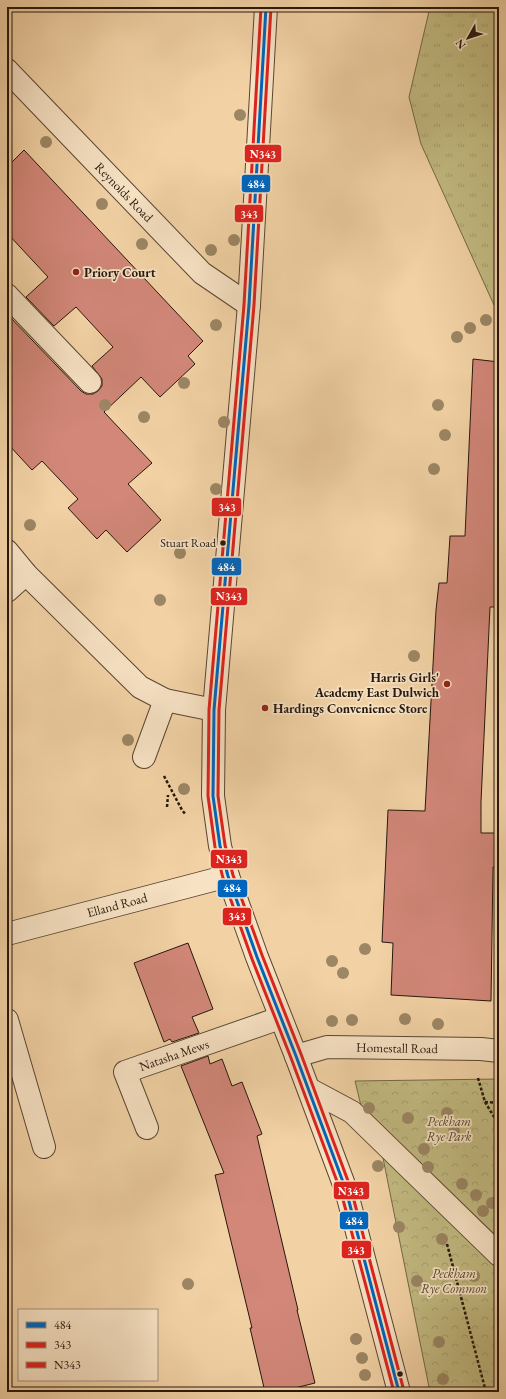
<svg xmlns="http://www.w3.org/2000/svg" width="506" height="1399" font-family="'EB Garamond',serif">
<defs>
<pattern id="grass-tufts" width="24" height="20" patternUnits="userSpaceOnUse"><rect width="24" height="20" fill="#c2ba81"/><path d="M3 7l-1-3M5 7V3M7 7l1-3M15 17l-1-3M17 17v-4M19 17l1-3" fill="none" stroke="#a79f6e"/></pattern>
<pattern id="forest-crowns" width="20" height="18" patternUnits="userSpaceOnUse"><rect width="20" height="18" fill="#c2ba81"/><path d="M2 6a3 3 0 1 1 6 0M12 15a3 3 0 1 1 6 0" fill="none" stroke="#a79f6e"/></pattern>
</defs>
<rect width="100%" height="100%" fill="#f2d2a5"/>
<filter id="stains"><feTurbulence type="fractalNoise" baseFrequency=".005" numOctaves="4"/><feColorMatrix values="0 0 0 0 .2 0 0 0 0 .09 0 0 0 0 .02 0 0 0 .5 -.17"/></filter>
<radialGradient id="worn" r=".72"><stop offset=".6" stop-color="#630" stop-opacity="0"/><stop offset="1" stop-color="#630" stop-opacity=".3"/></radialGradient>
<path fill="url(#grass-tufts)" stroke="#746846" d="M430,7H499V304L494,305L421,144L409,97Z"/>
<path fill="url(#forest-crowns)" stroke="#746846" d="M499,1079V1392H430L381,1148L363,1114L355,1081Z"/>
<g fill="#d28779" stroke="#26170c">
<path d="M24,150L203,341L188,356L195,364L160,397L141,377L104,412L152,463L128,484L161,520L127,552L106,530L97,539L68,508L78,499L42,461L32,470L7,443V316L8,315L81,391L86,394H93L98,391L102,386V379L92,366L113,347L76,307L54,326L26,297L48,277L7,233V167Z"/>
<path d="M473,359L499,362V607H490L481,802V833H499V867H493L491,1001L391,995L393,943L382,942L388,810L425,811L436,610L439,583H447L450,536H465Z"/>
<path d="M188,943L213,1009L192,1017L199,1033L172,1042L170,1039L164,1042L134,963Z"/>
<path d="M208,1056L210,1064L222,1059L232,1086L242,1082L262,1134L257,1136L298,1310H297L315,1383L279,1392H265L250,1328H252L215,1175L224,1173L181,1066Z"/>
</g>
<g fill="none" stroke-linecap="round" stroke-linejoin="round">
<g stroke="#594632" stroke-width="24">
<g id="minor">
<path d="M266,7L249,305L214,710L213,796L220,846L228,876L257,957L296,1056L346,1190L399,1392"/>
<path d="M7,70L202,273L249,305"/>
<path d="M7,295L90,382"/>
<path d="M7,551L26,574L140,687L165,700L214,710"/>
<path d="M7,591L26,574"/>
<path d="M144,757L165,700"/>
<path d="M7,934L228,876"/>
<path d="M7,1020L44,1147"/>
<path d="M296,1056L327,1047L481,1049L499,1051"/>
<path d="M309,1089L352,1112L499,1255"/>
<path d="M147,1128L125,1072L280,1018"/>
</g>
</g>
<g stroke="#26170c" stroke-width="2.5" stroke-dasharray="3 2" stroke-linecap="butt">
<path d="M164,776L182,810L186,815"/>
<path d="M167,807L168,795"/>
<path d="M478,1078L485,1102L499,1103"/>
<path d="M485,1102L499,1125"/>
<path d="M447,1244L486,1392"/>
</g>
<use href="#minor" stroke="#f7e2c4" stroke-width="22"/>
<g stroke="#f7e2c4" stroke-width="6">
<path id="bus-1" d="M266,7L249,305L214,710L213,796L220,846L228,876L257,957L296,1056L346,1190L399,1392"/>
</g>
<g stroke="#f7e2c4" stroke-width="6">
<path id="bus-2" d="M261,7L244,305L209,710L208,796L215,847L223,878L252,959L291,1058L341,1192L394,1392"/>
</g>
<g stroke="#f7e2c4" stroke-width="6">
<path id="bus-3" d="M271,7L254,305L219,710L218,796L225,845L233,875L262,955L301,1054L351,1189L404,1391"/>
</g>
<use href="#bus-1" stroke="#0065bd" stroke-width="3"/>
<use href="#bus-2" stroke="#dc241f" stroke-width="3"/>
<use href="#bus-3" stroke="#dc241f" stroke-width="3"/>
</g>
<g fill="#9c8664">
<circle cx="240" cy="115" r="6"/>
<circle cx="46" cy="142" r="6"/>
<circle cx="102" cy="204" r="6"/>
<circle cx="234" cy="240" r="6"/>
<circle cx="142" cy="244" r="6"/>
<circle cx="211" cy="250" r="6"/>
<circle cx="486" cy="320" r="6"/>
<circle cx="216" cy="325" r="6"/>
<circle cx="470" cy="328" r="6"/>
<circle cx="457" cy="337" r="6"/>
<circle cx="184" cy="383" r="6"/>
<circle cx="105" cy="405" r="6"/>
<circle cx="438" cy="405" r="6"/>
<circle cx="144" cy="417" r="6"/>
<circle cx="224" cy="422" r="6"/>
<circle cx="445" cy="435" r="6"/>
<circle cx="434" cy="469" r="6"/>
<circle cx="216" cy="489" r="6"/>
<circle cx="30" cy="525" r="6"/>
<circle cx="180" cy="553" r="6"/>
<circle cx="160" cy="600" r="6"/>
<circle cx="414" cy="656" r="6"/>
<circle cx="128" cy="740" r="6"/>
<circle cx="184" cy="789" r="6"/>
<circle cx="365" cy="949" r="6"/>
<circle cx="332" cy="961" r="6"/>
<circle cx="343" cy="973" r="6"/>
<circle cx="405" cy="1019" r="6"/>
<circle cx="352" cy="1020" r="6"/>
<circle cx="332" cy="1021" r="6"/>
<circle cx="438" cy="1024" r="6"/>
<circle cx="369" cy="1108" r="6"/>
<circle cx="447" cy="1113" r="6"/>
<circle cx="408" cy="1118" r="6"/>
<circle cx="454" cy="1131" r="6"/>
<circle cx="424" cy="1149" r="6"/>
<circle cx="378" cy="1166" r="6"/>
<circle cx="428" cy="1167" r="6"/>
<circle cx="462" cy="1184" r="6"/>
<circle cx="476" cy="1195" r="6"/>
<circle cx="492" cy="1203" r="6"/>
<circle cx="483" cy="1211" r="6"/>
<circle cx="399" cy="1227" r="6"/>
<circle cx="442" cy="1239" r="6"/>
<circle cx="474" cy="1276" r="6"/>
<circle cx="417" cy="1281" r="6"/>
<circle cx="188" cy="1284" r="6"/>
<circle cx="356" cy="1339" r="6"/>
<circle cx="439" cy="1342" r="6"/>
<circle cx="362" cy="1358" r="6"/>
<circle cx="365" cy="1375" r="6"/>
<circle cx="443" cy="1379" r="6"/>
</g>
<g fill="#8f2418" stroke="#f7e2c4" stroke-width="1.5">
<circle cx="76" cy="272" r="4"/>
<circle cx="447" cy="684" r="4"/>
<circle cx="265" cy="708" r="4"/>
</g>
<g fill="#26170c" stroke="#f7e2c4" stroke-width="1.5">
<circle cx="223" cy="543" r="3.5"/>
<circle cx="400" cy="1374" r="3.5"/>
</g>
<g text-anchor="middle" dominant-baseline="central" stroke-width="3.5" stroke-linejoin="round" paint-order="stroke">
<g font-size="12" fill="#26170c" stroke="#f7e2c4" text-anchor="end">
<text x="216" y="543">Stuart Road</text>
</g>
<g font-size="13" fill="#26170c" stroke="#f7e2c4">
<text transform="translate(124 192) rotate(46)">Reynolds Road</text>
<text transform="translate(117 905) rotate(-15)">Elland Road</text>
<text transform="translate(397 1048) rotate(1)">Homestall Road</text>
<text transform="translate(174 1055) rotate(-19)">Natasha Mews</text>
</g>
<g font-size="13" font-weight="bold" fill="#26170c" stroke="#f7e2c4" text-anchor="start">
<text x="84" y="272">Priory Court</text>
<text x="439" y="677" text-anchor="end">Harris Girls'<tspan x="439" dy="15">Academy East Dulwich</tspan></text>
<text x="273" y="708">Hardings Convenience Store</text>
</g>
<g font-size="13" font-style="italic" fill="#55482f" stroke="#f7e2c4">
<text x="449" y="1121">Peckham<tspan x="449" dy="15">Rye Park</tspan></text>
<text x="454" y="1273">Peckham<tspan x="454" dy="15">Rye Common</tspan></text>
</g>
</g>
<g stroke="#f7e2c4" stroke-width="1.5">
<rect x="244" y="144" width="38" height="19" rx="4" fill="#dc241f"/>
<rect x="241" y="174" width="30" height="19" rx="4" fill="#0065bd"/>
<rect x="234" y="204" width="30" height="19" rx="4" fill="#dc241f"/>
<rect x="211" y="497" width="31" height="20" rx="4" fill="#dc241f"/>
<rect x="211" y="557" width="31" height="19" rx="4" fill="#0065bd"/>
<rect x="210" y="587" width="38" height="19" rx="4" fill="#dc241f"/>
<rect x="210" y="849" width="38" height="20" rx="4" fill="#dc241f"/>
<rect x="217" y="879" width="31" height="19" rx="4" fill="#0065bd"/>
<rect x="222" y="907" width="30" height="19" rx="4" fill="#dc241f"/>
<rect x="333" y="1181" width="37" height="19" rx="4" fill="#dc241f"/>
<rect x="339" y="1211" width="30" height="19" rx="4" fill="#0065bd"/>
<rect x="341" y="1240" width="31" height="19" rx="4" fill="#dc241f"/>
</g>
<g font-size="11" text-anchor="middle" font-weight="bold" fill="#fff">
<text x="263" y="158">N343</text>
<text x="256" y="188">484</text>
<text x="249" y="218">343</text>
<text x="227" y="511">343</text>
<text x="226" y="571">484</text>
<text x="229" y="600">N343</text>
<text x="229" y="863">N343</text>
<text x="232" y="892">484</text>
<text x="237" y="920">343</text>
<text x="351" y="1195">N343</text>
<text x="354" y="1225">484</text>
<text x="356" y="1254">343</text>
</g>
<rect width="506" height="1399" fill="none" stroke="#f2d2a5" stroke-width="24"/>
<rect x="8" y="8" width="490" height="1383" fill="none" stroke="#26170c" stroke-width="2"/>
<rect x="12" y="12" width="482" height="1375" fill="none" stroke="#26170c"/>
<rect x="18" y="1309" width="140" height="72" fill="#f7e2c4" stroke="#a3917a"/>
<rect x="26" y="1322" width="20" height="6" fill="#0065bd" stroke="#a3917a"/>
<text x="54" y="1329" font-size="12" fill="#26170c">484</text>
<rect x="26" y="1342" width="20" height="6" fill="#dc241f" stroke="#a3917a"/>
<text x="54" y="1349" font-size="12" fill="#26170c">343</text>
<rect x="26" y="1362" width="20" height="6" fill="#dc241f" stroke="#a3917a"/>
<text x="54" y="1369" font-size="12" fill="#26170c">N343</text>
<g transform="translate(468 38) rotate(231)" stroke="#f7e2c4" stroke-width="3" paint-order="stroke">
<path d="M0-3L7 15L0 10L-7 15Z" fill="#26170c"/>
<text y="-6" font-size="11" font-weight="bold" text-anchor="middle" fill="#26170c">N</text>
</g>
<rect width="100%" height="100%" filter="url(#stains)"/>
<rect width="100%" height="100%" fill="url(#worn)"/>
</svg>
